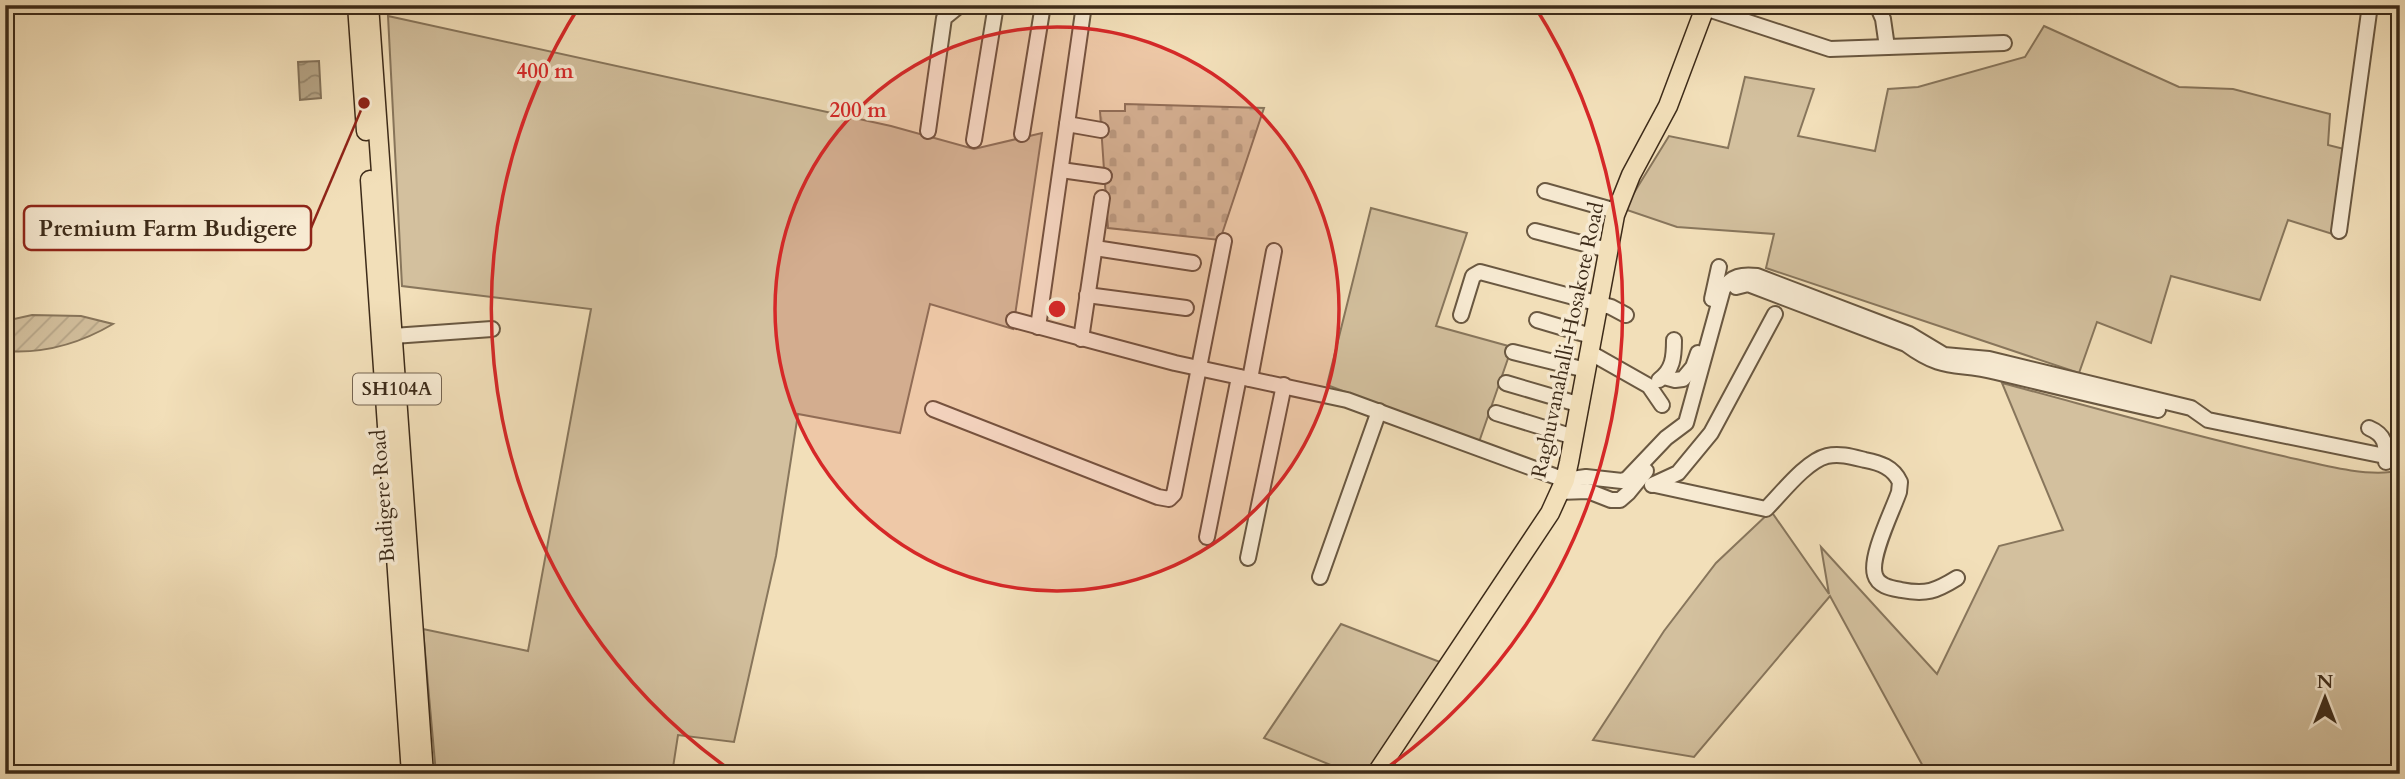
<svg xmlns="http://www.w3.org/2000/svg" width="2405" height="779" font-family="Cardo,serif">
<defs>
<pattern id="cemetery-stones" width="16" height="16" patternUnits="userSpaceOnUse" patternTransform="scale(1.75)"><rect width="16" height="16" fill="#d3c09e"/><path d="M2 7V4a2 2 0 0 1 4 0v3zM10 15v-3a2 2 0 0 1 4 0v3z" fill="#b6a588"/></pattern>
<pattern id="garden-furrows" width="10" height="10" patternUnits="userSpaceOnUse" patternTransform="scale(1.75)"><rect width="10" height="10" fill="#d3c09e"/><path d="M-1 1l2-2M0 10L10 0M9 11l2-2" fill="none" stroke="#b6a588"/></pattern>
<pattern id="water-waves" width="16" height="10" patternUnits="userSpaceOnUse" patternTransform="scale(1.75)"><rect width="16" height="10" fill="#b4a283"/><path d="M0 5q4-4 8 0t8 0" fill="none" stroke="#94846a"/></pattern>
</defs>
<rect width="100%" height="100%" fill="#f2dfb9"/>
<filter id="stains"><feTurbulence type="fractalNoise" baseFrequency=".00286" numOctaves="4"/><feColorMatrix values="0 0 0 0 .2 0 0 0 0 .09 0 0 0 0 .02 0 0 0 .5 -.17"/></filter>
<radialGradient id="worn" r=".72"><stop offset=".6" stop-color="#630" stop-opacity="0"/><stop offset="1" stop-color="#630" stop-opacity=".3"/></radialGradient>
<g fill="#d3c09e" stroke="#88765c" stroke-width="2">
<path d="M388,16L891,126L974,149L1042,133L1013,329L930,304L900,433L798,414L776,556L734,742L678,735L672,774H436L423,629L528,651L591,309L402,286Z"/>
<path d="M2044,26L2179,87L2233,89L2330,114L2328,145L2356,152L2342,237L2288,220L2260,300L2171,276L2151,343L2097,322L2079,373L1766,268L1774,234L1677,227L1624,209L1669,136L1728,148L1745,77L1814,89L1798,136L1875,151L1888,89L1918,87L2025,57Z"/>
<path d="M1371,208L1467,233L1436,326L1512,347L1479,442L1327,385Z"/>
<path d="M2002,383C2096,408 2189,435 2283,456C2314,463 2370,479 2400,470V774H1922L1925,770L1830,596L1694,757L1593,740L1664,631L1716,563L1771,511L1829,594L1821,547L1937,674L1999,546L2063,530Z"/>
<path d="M1341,624L1440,662L1367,774H1353L1264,738Z"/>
</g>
<path fill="url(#cemetery-stones)" stroke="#88765c" stroke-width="2" d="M1125,104L1264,108L1220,240L1108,228L1100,111H1125Z"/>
<path fill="url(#garden-furrows)" stroke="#88765c" stroke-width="2" d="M32,315L81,316L113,324C79,344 44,354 5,351V321Z"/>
<path fill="url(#water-waves)" stroke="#847259" stroke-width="2" d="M319,61L321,98L300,100L298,62Z"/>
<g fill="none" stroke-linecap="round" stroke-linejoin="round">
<g stroke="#6a5841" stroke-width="18">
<g id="minor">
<path d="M1877,5L1883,19L1887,47"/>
<path d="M1705,8L1830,49L2004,43"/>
<path d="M1067,124L1101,130"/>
<path d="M928,131L944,18L960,5"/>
<path d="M1022,134L1043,5"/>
<path d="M974,140L996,5"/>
<path d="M1061,170L1104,176"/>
<path d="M1545,191L1616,211"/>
<path d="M1535,231L1608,250"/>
<path d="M2339,231L2370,5"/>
<path d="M1095,248L1193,263"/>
<path d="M1736,287L1748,284L1906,344C1944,372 1955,362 1996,372C2050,385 2104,398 2158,410"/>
<path d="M1087,295L1186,308"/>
<path d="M1712,299L1719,267"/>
<path d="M1461,315L1473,276L1480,272L1611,307L1626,315"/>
<path d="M1014,320L1175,363L1347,400L1565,480L1586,477L1622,481L1627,479L1666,438L1686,423L1723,289C1732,276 1742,274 1757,276L1909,334L1944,355L1989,359L2191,408L2208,420L2380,455L2400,453"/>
<path d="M1537,320L1591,336"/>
<path d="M1038,327L1084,5"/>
<path d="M393,336L492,329"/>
<path d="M1081,339L1102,198"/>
<path d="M1513,352L1586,370"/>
<path d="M1589,352L1649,386L1662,405"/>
<path d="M1664,377L1675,380L1683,379L1693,367L1698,353"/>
<path d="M1250,379L1274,251"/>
<path d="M1659,380C1673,370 1674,357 1674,340"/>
<path d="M1506,383L1581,405"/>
<path d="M933,409L1158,497L1169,499L1174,494L1224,241"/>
<path d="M1496,413L1574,437"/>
<path d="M2369,428C2386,435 2386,445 2386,462"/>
<path d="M1652,485L1678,473L1711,433L1775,314"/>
<path d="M1655,485L1766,509C1781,494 1806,461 1827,456C1840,453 1853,457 1865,460C1880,463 1893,467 1900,482L1899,492C1893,510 1869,557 1875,575C1878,586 1891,588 1901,590C1926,595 1936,591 1957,578"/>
<path d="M1559,492L1588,491L1611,500H1620L1628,493L1646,471"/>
<path d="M1207,537L1239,377"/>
<path d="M1248,558L1284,385"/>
<path d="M1320,577L1379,411"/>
</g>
</g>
<g stroke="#3d2b19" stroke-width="21">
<g id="major">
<path d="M357,5L366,131"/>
<path d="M369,5L424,774"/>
<path d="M370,180L411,774"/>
<path d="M1376,774L1550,513L1565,480L1569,462L1615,215L1631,175L1668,106L1706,5"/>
</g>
</g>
<use href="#minor" stroke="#f7ead2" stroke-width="14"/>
<use href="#major" stroke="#f2dfb9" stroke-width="18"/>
</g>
<circle cx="1057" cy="309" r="282" fill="#d62828" fill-opacity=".12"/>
<g fill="none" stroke="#d62828" stroke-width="3.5">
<circle cx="1057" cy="309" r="282"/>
<path d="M733 772A565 565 0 0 1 580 5M1534 5A565 565 0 0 1 1381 772"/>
</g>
<g text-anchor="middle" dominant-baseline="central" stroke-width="7" stroke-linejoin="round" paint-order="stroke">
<rect fill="#f7ead2" stroke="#756450" stroke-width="2" x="353" y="373.5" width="88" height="31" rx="5"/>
<g font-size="19" font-weight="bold" fill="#3d2b19">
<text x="397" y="389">SH104A</text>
</g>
<g font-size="21" fill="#3d2b19" stroke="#f7ead2">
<text transform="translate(1568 340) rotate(-78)">Raghuvanahalli-Hosakote Road</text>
<text transform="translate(383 496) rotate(-94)">Budigere Road</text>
</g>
</g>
<circle cx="1057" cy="309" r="10" fill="#d62828" stroke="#f7ead2" stroke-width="3.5"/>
<g font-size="21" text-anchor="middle" font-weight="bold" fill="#d62828" stroke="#f7ead2" stroke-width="7" stroke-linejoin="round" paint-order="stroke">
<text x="545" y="78">400 m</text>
<text x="858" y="117">200 m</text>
</g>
<path fill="none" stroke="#8f2418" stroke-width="2.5" d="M364 103L311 228"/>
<circle fill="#8f2418" stroke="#f7ead2" stroke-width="2.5" cx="364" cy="103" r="7"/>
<rect fill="#f7ead2" stroke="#8f2418" stroke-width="2.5" x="24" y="206" width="287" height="44" rx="7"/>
<g font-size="23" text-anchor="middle" font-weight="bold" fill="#3d2b19">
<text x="168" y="236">Premium Farm Budigere</text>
</g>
<rect width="2405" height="779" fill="none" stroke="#f2dfb9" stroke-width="28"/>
<rect x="7" y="7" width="2391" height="765" fill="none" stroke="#3d2b19" stroke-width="3.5"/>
<rect x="14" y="14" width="2377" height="751" fill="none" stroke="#3d2b19" stroke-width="2"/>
<g transform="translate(2325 698)" stroke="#f7ead2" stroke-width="5" paint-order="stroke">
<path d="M0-5L12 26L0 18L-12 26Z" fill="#3d2b19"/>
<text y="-10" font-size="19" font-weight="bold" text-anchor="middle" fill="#3d2b19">N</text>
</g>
<rect width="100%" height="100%" filter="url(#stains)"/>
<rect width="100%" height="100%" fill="url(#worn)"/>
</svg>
